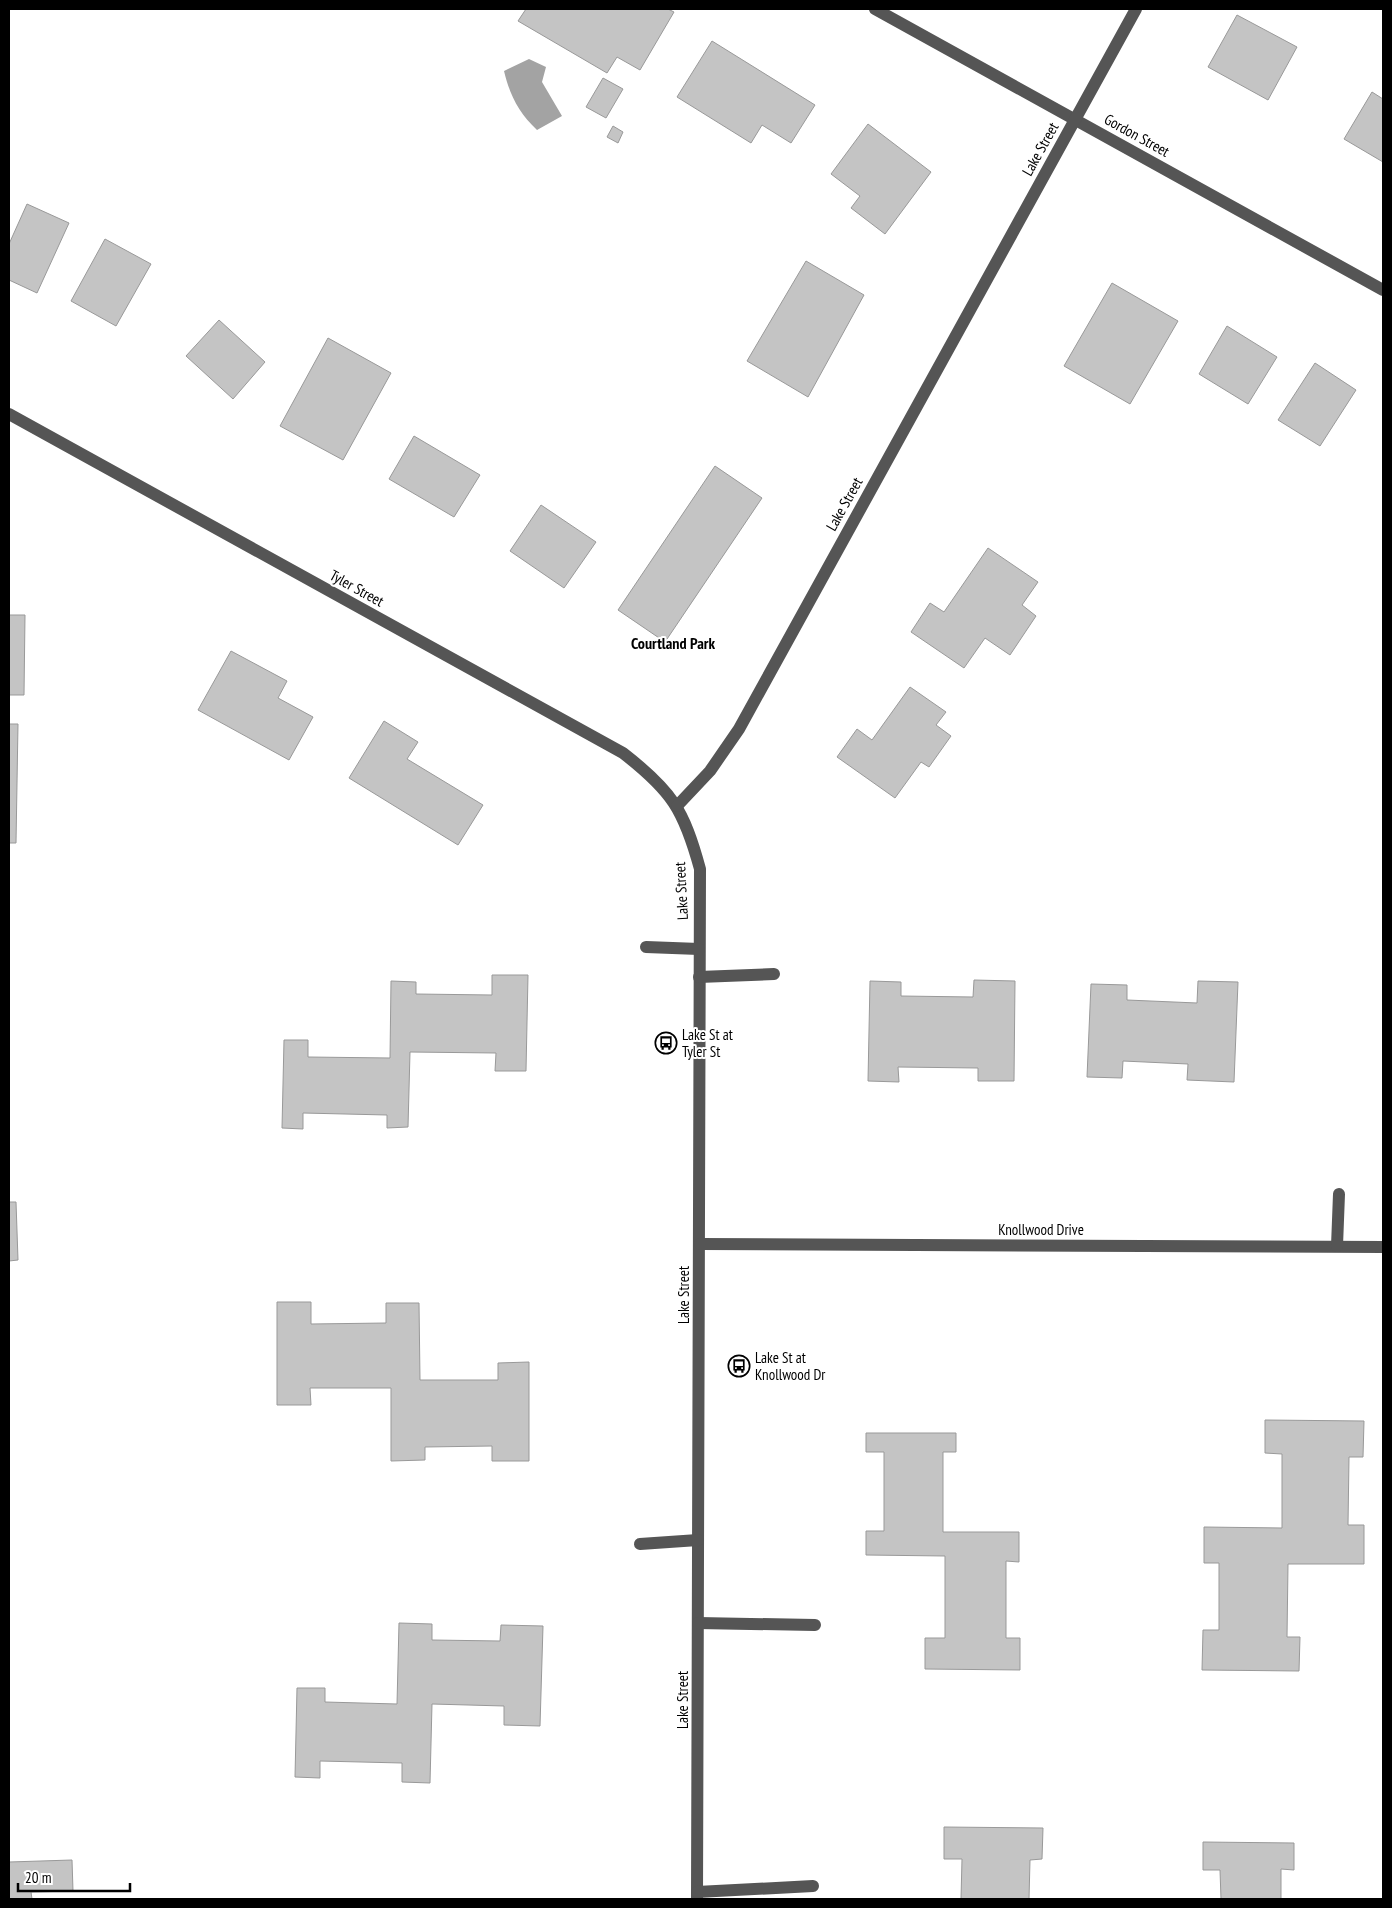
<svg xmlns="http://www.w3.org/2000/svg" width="1392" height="1908" font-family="'PT Sans Narrow',sans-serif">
<rect width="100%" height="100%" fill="#fff"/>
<path fill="#a3a3a3" d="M529,59L546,67L542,82L562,116L537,130C519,113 510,96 504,71Z"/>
<g fill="#c4c4c4" stroke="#999">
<path d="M526,9H668L674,12L640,70L617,57L607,73L518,21Z"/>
<path d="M1237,15L1297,47L1268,100L1208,67Z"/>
<path d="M712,41L815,105L791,143L762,125L751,143L677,97Z"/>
<path d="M603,78L623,89L606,118L586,107Z"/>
<path d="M1372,92L1383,99V162L1344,139Z"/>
<path d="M868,124L931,172L885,234L851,208L860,196L831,174Z"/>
<path d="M613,126L623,132L618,143L607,137Z"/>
<path d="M27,204L69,223L37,293L9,280V244Z"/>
<path d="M105,239L151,264L116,326L71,301Z"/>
<path d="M806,261L864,295L808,397L747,361Z"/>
<path d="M1112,283L1178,321L1130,404L1064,366Z"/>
<path d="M219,320L265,362L233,399L186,356Z"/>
<path d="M1227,326L1277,357L1248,404L1199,374Z"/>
<path d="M328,338L391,373L343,460L280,426Z"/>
<path d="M1315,363L1356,390L1320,446L1278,420Z"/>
<path d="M414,436L480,475L454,517L389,479Z"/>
<path d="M715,466L762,498L665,642L618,610Z"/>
<path d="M541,505L596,542L564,588L510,551Z"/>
<path d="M988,548L1038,582L1022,605L1036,616L1010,655L985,638L964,668L911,632L930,603L944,612Z"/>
<path d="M9,615H25L24,695H9Z"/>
<path d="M231,651L287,681L278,698L313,717L289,760L198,710Z"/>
<path d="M910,687L946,712L936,725L951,736L929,767L921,762L895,798L837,757L857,729L872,740Z"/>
<path d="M384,721L418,742L407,759L483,805L458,845L349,778Z"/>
<path d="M9,724H18L16,843H9Z"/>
<path d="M492,975H528L526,1071H495L496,1053L410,1052L408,1127L387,1128V1115L303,1113V1129L282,1128L284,1040H308V1057L390,1058L391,981L416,982V994L492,995Z"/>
<path d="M974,980L1015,981L1014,1081H978V1068L898,1067L899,1082L868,1081L870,981L901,982V996L973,997Z"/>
<path d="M1198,981L1238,982L1234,1082L1187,1080L1188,1064L1123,1061L1122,1078L1087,1077L1091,984L1127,985V1000L1197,1003Z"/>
<path d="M9,1202H16L18,1260L9,1261Z"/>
<path d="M277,1302H311V1324L386,1323V1303H419L420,1380H498V1363L529,1362V1461H492V1446L425,1447V1460L391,1461V1388H310L311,1405H277Z"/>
<path d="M1265,1420L1364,1421L1363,1457H1349L1348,1525H1364V1564H1288L1287,1637H1300L1299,1671L1202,1670L1203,1630H1219V1563H1204V1527L1282,1528V1454L1265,1453Z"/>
<path d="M866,1433H956V1452H943V1532H1019V1562L1006,1561V1638H1020V1670L925,1669V1638H945V1556L866,1555V1531H884V1452H866Z"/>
<path d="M399,1623L432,1624V1640L500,1641L501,1625L543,1626L540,1726L504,1725V1706L432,1704L430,1783L402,1782V1763L320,1761V1778L295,1777L297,1688H325V1702L397,1704Z"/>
<path d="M944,1827L1043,1828L1042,1859L1030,1860L1029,1899H961L962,1859H944Z"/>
<path d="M1203,1842L1294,1843V1870L1281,1869V1899H1221L1220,1870H1203Z"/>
<path d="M72,1860L73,1891L31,1892L32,1899H9V1862Z"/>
</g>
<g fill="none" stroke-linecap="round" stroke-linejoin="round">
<g stroke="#555" stroke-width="12">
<path d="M875,9L1383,290"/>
<path d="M9,414L623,753C672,791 684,810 700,869L697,1899"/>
<path d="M677,806L710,771L739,729L1136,9"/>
<path d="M646,947L699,949"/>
<path d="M699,977L774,974"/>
<path d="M700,1244L1383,1247"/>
<path d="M1337,1246L1339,1194"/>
<path d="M640,1544L698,1540"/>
<path d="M698,1623L815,1625"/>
<path d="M697,1892L813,1886"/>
</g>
</g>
<defs>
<g id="bus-ring" transform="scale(1.125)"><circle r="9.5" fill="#fff" stroke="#000" stroke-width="1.5"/><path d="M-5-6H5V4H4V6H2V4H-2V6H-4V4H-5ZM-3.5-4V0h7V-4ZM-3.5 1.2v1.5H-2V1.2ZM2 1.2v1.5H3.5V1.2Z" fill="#000"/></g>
</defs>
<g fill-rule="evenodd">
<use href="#bus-ring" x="666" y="1043"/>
<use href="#bus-ring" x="739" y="1366"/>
</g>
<g text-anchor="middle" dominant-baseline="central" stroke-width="4" stroke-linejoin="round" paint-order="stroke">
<g font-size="15" fill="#000" stroke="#fff">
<text transform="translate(1137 135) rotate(29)">Gordon Street</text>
<text transform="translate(1040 149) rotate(-61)">Lake Street</text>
<text transform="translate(844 504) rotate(-61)">Lake Street</text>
<text transform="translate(357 588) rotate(29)">Tyler Street</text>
<text transform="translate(681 891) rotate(-93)">Lake Street</text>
<text x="1041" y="1229">Knollwood Drive</text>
<text transform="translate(683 1295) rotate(-90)">Lake Street</text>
<text transform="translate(682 1700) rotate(-90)">Lake Street</text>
</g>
<g font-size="15" fill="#000" stroke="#fff" text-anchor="start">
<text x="682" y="1034">Lake St at<tspan x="682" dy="17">Tyler St</tspan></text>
<text x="755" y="1357">Lake St at<tspan x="755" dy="17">Knollwood Dr</tspan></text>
</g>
<g font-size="16" font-weight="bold" fill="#000" stroke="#fff">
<text x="673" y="643">Courtland Park</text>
</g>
</g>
<rect width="1392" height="1908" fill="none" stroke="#000000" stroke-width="20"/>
<path d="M18 1883v8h112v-8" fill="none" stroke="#000000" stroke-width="2.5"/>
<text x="25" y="1883" font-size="15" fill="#000000" stroke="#ffffff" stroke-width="4" paint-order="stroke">20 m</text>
</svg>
